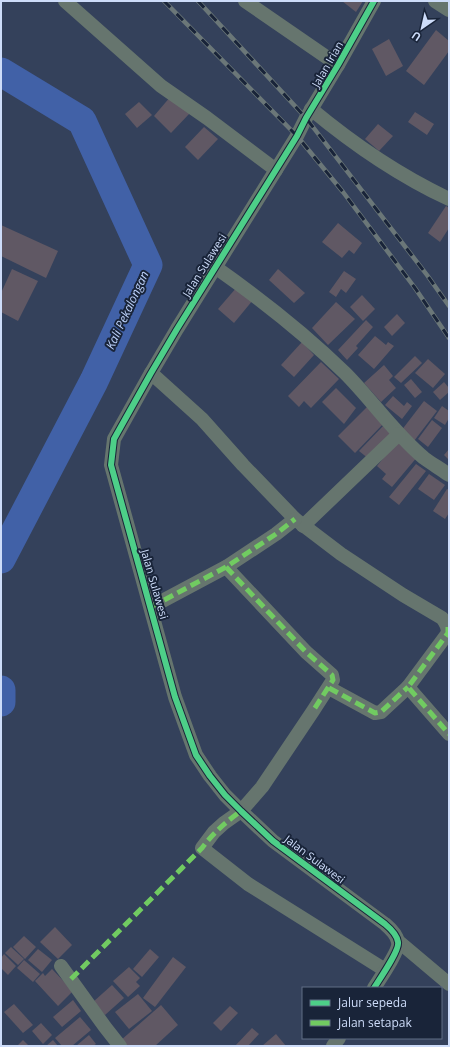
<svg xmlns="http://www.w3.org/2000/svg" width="450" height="1047" font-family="'Open Sans',sans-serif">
<rect width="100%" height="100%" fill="#34415b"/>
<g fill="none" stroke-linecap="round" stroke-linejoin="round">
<g stroke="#4161a7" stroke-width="29">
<path d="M1,72L82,121L148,265L94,381L1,559"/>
<path d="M1,690V702"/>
</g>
</g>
<g fill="#605864">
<path d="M342,1H363L356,12Z"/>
<path d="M436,30L449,41V51L424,85L406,71Z"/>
<path d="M389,39L403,66L386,76L372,49Z"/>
<path d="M171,96L190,113L171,133L154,116Z"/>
<path d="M139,102L152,115L137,128L125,114Z"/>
<path d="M415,112L434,124L427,135L408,122Z"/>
<path d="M378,124L393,136L379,151L365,139Z"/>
<path d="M204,127L218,139L198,160L185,147Z"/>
<path d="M446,206L449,208V228L440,242L428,233Z"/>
<path d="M338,223L362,243L354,254L349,250L342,258L322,242Z"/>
<path d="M1,225L58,251L46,278L1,256Z"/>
<path d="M12,269L38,281L18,321L1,312V293Z"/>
<path d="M278,269L305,293L294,303L269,280Z"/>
<path d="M344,271L356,279L346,293L341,289L336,297L329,292Z"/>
<path d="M237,287L253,300L234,323L218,309Z"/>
<path d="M362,295L375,309L363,321L350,307Z"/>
<path d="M336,302L355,319L328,345L312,328Z"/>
<path d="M397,314L405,323L392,336L384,327Z"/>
<path d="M366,320L373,327L356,346L358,348L347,360L338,350Z"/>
<path d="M375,336L386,345L388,342L394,346L374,369L358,355Z"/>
<path d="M302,342L314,355L294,377L281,365Z"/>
<path d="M415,356L422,363L401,383L394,377Z"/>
<path d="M428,359L445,374L433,388L415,373Z"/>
<path d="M321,362L339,379L311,408L304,401L299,407L288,396Z"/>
<path d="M384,365L393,376L389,380L396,388L381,402L364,383Z"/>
<path d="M411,379L422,392L415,398L404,385Z"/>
<path d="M444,382L449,388V392L440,400L433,392Z"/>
<path d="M336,388L356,408L344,424L322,402Z"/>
<path d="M393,396L404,406L407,402L412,406L402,419L385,405Z"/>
<path d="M424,401L437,411L414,441L401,431Z"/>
<path d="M369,405L386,421L355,453L338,436Z"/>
<path d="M442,406L449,411V418L445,425L434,418Z"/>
<path d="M432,420L442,428L428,447L418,439Z"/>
<path d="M383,426L392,435L369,459L359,451Z"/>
<path d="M398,440L418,456L392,487L382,479L386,474L377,466Z"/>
<path d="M449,449V460L444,455Z"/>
<path d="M416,464L426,471L399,505L389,497Z"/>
<path d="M429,474L445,485L434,500L418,489Z"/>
<path d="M447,489L449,490V513L445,519L433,511Z"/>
<path d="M55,927L72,945L58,959L40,942Z"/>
<path d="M24,936L36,947L25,959L13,947Z"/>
<path d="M11,947L24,959L18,965L5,953Z"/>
<path d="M38,949L52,960L42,972L28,960Z"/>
<path d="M150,949L159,957L142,977L133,969Z"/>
<path d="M4,954L16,966L8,975L1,968V958Z"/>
<path d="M173,957L186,967L155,1007L143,998Z"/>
<path d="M24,960L40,974L33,982L17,968Z"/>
<path d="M129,967L140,978L136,982L140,986L128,997L113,981Z"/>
<path d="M52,969L73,991L58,1006L35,981L43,973L45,976Z"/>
<path d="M112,985L124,998L105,1015L93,1002Z"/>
<path d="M138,994L152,1011L129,1029L115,1012Z"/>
<path d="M73,1000L81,1011L62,1027L53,1017Z"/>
<path d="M14,1004L33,1025L23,1033L4,1012Z"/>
<path d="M161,1005L178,1025L155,1046H124L120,1041Z"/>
<path d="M230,1006L238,1013L221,1031L213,1023Z"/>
<path d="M80,1017L91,1030L72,1046H62L55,1038Z"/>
<path d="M41,1023L52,1035L43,1044L32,1031Z"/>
<path d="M252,1028L259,1034L248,1046H235Z"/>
<path d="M276,1034L286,1046H262Z"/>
<path d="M89,1035L96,1044L93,1046H76Z"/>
<path d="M23,1040L29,1046H17Z"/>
<path d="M53,1040L58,1046H46Z"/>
</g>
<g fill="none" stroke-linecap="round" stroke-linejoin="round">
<g stroke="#66756e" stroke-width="14">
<path d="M65,1L161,86L207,118L276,170"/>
<path d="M245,1L338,65"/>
<path d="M435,1L449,10"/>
<path d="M311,109C353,144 400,176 449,199"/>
<path d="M215,267C262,300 304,333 345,373C372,400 394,433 424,458C432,464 441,469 449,475"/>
<path d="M151,373L202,419L243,465L295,519L341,554L403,595L442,618C446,623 448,627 448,633L408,687L449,734"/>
<path d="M303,526L399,434"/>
<path d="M226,567L306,652L332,675L333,680L313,711L262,787L241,811L224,823L214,832L202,848L248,884L385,970"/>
<path d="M151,607L226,567L276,534L295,519"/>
<path d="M329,688L375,713L381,712L408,687"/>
<path d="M398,941L449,984"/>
<path d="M61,966L105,1027L120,1046"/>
<path d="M374,988C379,980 400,950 398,942C397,935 391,929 385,924L273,841L241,811L225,795L210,776L196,755L175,697L111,465L114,439L151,373L177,329L297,136L306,118L338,65L374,1"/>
<path d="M333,1046L339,1038"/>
</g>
<g stroke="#6b7778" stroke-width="4.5">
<g id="rail">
<path d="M164,1L297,136L343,192L415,288L449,338"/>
<path d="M198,1L306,118L427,275L449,306"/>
</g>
</g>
<use href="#rail" stroke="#192439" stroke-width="3" stroke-dasharray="9" stroke-linecap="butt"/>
<g stroke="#71cb61" stroke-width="5" stroke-dasharray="10 5" stroke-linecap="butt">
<path d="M226,567L306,652L332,675L333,680L313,711"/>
<path d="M151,607L226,567L276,534L295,519"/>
<path d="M448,627V633L408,687L449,734"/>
<path d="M329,688L375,713L381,712L408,687"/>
<path d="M71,979L202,848C213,833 226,822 241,811"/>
</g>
<g stroke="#192439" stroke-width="8">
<path id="cycleway" d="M374,988C379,980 400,950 398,942C397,935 391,929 385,924L273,841L241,811L225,795L210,776L196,755L175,697L111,465L114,439L151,373L177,329L297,136L306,118L338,65L374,1"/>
</g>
<use href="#cycleway" stroke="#4dcf88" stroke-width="6"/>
</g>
<g text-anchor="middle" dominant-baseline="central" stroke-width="4" stroke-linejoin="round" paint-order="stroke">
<g font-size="11" fill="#cddcf9" stroke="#192439">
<text transform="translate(327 64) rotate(-60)">Jalan Irian</text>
<text transform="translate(204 265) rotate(-58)">Jalan Sulawesi</text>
<text transform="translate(155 584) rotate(74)">Jalan Sulawesi</text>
<text transform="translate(315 859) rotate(37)">Jalan Sulawesi</text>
</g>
<g font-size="12" font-style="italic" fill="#bdd2fb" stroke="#192439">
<text transform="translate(127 310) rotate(-65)">Kali Pekalongan</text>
</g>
</g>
<rect width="450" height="1047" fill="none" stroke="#cddcf9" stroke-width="4"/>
<rect x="302" y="987" width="140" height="52" fill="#192439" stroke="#616e86"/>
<rect x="310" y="1000" width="20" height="6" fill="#4dcf88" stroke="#616e86"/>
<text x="338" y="1007" font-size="12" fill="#cddcf9">Jalur sepeda</text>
<rect x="310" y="1020" width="20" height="6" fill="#71cb61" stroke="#616e86"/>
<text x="338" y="1027" font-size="12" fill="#cddcf9">Jalan setapak</text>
<g transform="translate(422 28) rotate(214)" stroke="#192439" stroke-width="3" paint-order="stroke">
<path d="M0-3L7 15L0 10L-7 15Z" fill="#cddcf9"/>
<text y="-6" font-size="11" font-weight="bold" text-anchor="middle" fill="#cddcf9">U</text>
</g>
</svg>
